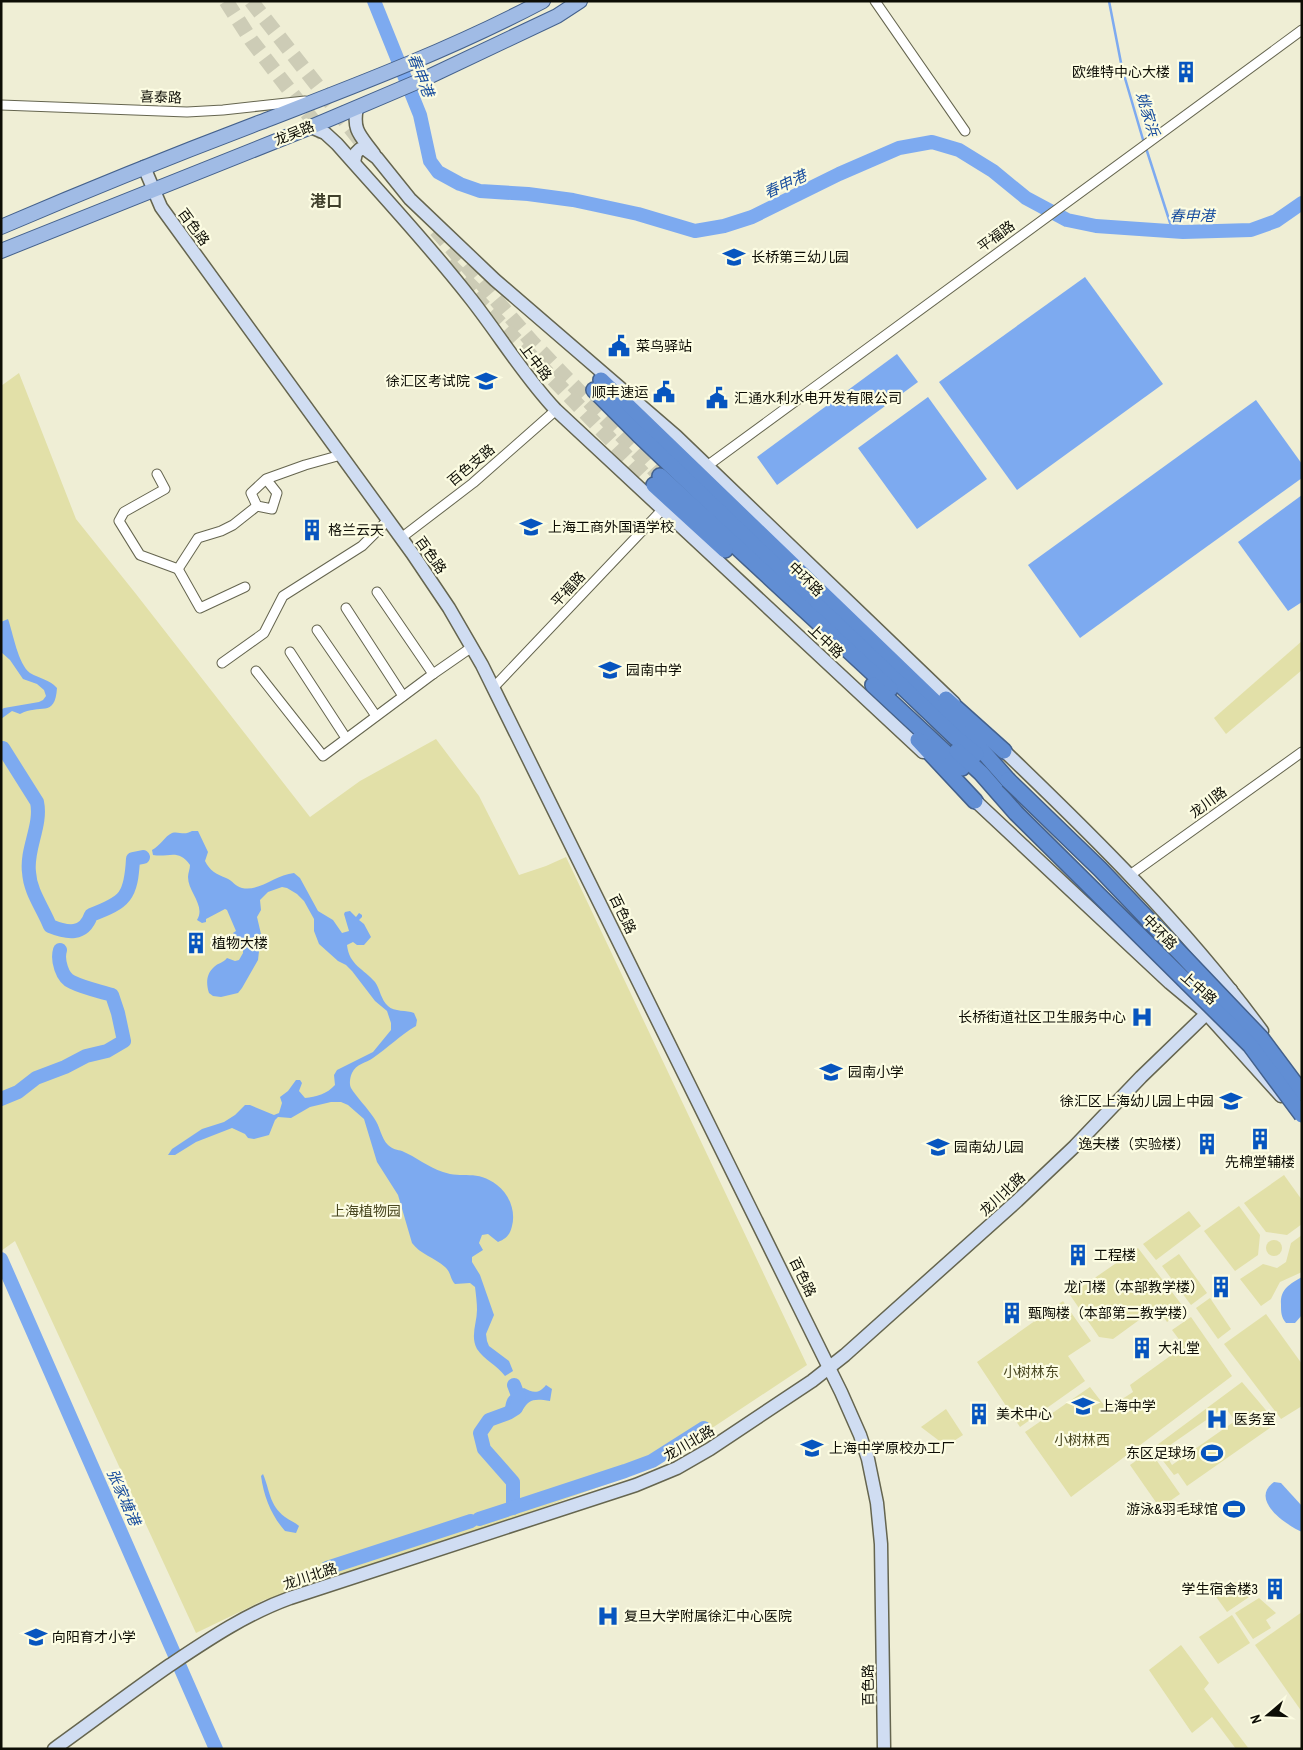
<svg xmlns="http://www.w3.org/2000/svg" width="1303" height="1750" font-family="'Archivo Narrow','Noto Sans SC',sans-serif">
<rect width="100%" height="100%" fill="#efeed5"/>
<g fill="#e2e0a8" fill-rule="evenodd">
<path d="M19,373L76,519L136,594L310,817L360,781L436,739L479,796L519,875L546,866L566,857L807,1365L682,1448L629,1476L492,1526L264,1600L196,1633L15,1241L1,1251V386Z"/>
<path d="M1302,641V670L1226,734L1214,718Z"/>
<path d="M1284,1175L1302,1200V1224L1287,1235L1266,1232L1244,1203Z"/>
<path d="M1239,1206L1260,1235L1258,1255L1235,1271L1204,1231Z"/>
<path d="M1189,1211L1201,1226L1156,1260L1143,1244Z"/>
<path d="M1302,1235V1272L1280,1282L1271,1299L1261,1306L1240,1279L1263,1264L1277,1268L1286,1262L1291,1243Z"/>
<circle cx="1274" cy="1248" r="8"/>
<path d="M1138,1248L1185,1309L1167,1322L1157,1307L1113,1339L1099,1337L1070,1295Z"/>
<path d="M1179,1254L1207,1293L1191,1305L1162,1266Z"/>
<path d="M1210,1298L1231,1329L1218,1339L1196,1308Z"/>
<path d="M1063,1301L1091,1341L1068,1356L1085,1381L1020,1427L977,1362Z"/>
<path d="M1266,1314L1302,1364V1406L1281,1419L1224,1344Z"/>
<path d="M1191,1317L1232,1376L1071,1497L1025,1432L1090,1387L1107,1409L1133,1392L1130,1385L1184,1346L1172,1330Z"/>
<path d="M1242,1382L1277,1423L1187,1486L1178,1473L1174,1475L1153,1448ZM1225,1407L1235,1421L1172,1465L1163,1450Z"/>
<path d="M946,1409L963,1435L946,1446L921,1427Z"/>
<path d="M1150,1451L1180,1494L1160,1508L1130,1465Z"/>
<path d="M1235,1582L1252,1595L1227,1612L1214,1594Z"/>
<path d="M1259,1598L1276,1613L1266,1620L1271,1628L1253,1639L1235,1613Z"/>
<path d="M1302,1612V1712L1255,1645Z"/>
<path d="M1232,1615L1250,1643L1218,1664L1199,1637Z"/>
<path d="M1181,1645L1209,1683L1204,1689L1249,1749H1236L1212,1717L1192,1733L1149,1670Z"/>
</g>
<g fill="#7daaf0">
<path d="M1085,277L1163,384L1017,490L939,382Z"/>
<path d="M897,354L918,382L777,485L757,457Z"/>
<path d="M928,397L987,479L917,529L858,448Z"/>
<path d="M1256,400L1302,464V478L1080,638L1028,565Z"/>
<path d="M1302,495V602L1288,611L1238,542Z"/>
<path d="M8,619C13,633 18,664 30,673C40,679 49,679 57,688C55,719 40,703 20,714L12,711L1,719V710L4,708L39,702L43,700L46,696L44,690L37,684L23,679L10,660L1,652V622Z"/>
<path d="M192,831H198L208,852L205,861C210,871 216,874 226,878C232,880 236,887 242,888C259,892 275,875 294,873L300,878L318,911L333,920L342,933L349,931L344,914L345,912L350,911L356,917L359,913L362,915V917L359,920L364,924L371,937L364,945H357L353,942L347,945C349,965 364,969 375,982C380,989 381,1000 388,1006C394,1012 407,1010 414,1013L417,1020L416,1026C400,1035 388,1048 373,1058C366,1063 356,1064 352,1073C350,1077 349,1084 351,1088C355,1095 369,1110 374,1118C380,1126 381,1138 388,1145C392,1149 398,1150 402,1151C416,1157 428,1167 443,1172C462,1179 477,1169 497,1185C509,1194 516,1211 512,1226C510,1235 506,1239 498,1242L488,1234L482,1235L479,1243L483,1250L472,1257V1262L480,1275L494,1315L486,1334L487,1341L489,1346L509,1361L513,1371L505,1376C497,1365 484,1360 477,1349C470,1336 477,1323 477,1310C477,1303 476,1295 475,1287L470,1283L455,1284C450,1279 451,1272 445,1267C435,1258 420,1254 412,1243L398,1195L377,1162L364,1119L348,1105L341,1102H331L310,1107L291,1118L278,1117L275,1120L269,1135L254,1139L248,1138L245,1134L232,1128L196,1142L175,1155H168L172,1149L202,1129L224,1122L235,1115L245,1105H250L274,1115L279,1113L282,1103L280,1097L288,1091L296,1080H300L302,1083L299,1091L305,1098C316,1097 327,1094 335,1085L334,1075L337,1070L373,1052L391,1030V1023L387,1011L375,1001L352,971L346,965L338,961L319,944L314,931V919L304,901L297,894L287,888L282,887L268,892L260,900L261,910L257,917L261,934L258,960L242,988L238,993L221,997L213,996L209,993C206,984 206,974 214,967C218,963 223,963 227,958L235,961L239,960L243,953V948L234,939L233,933L236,931L227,910L225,909L206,919V922L202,923L197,920C206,906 188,892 188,877C188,873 190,869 190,865C178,848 169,858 153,855L152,850C160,846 165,836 172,833C179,831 184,836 192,831Z"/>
<path d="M1302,1277V1315L1295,1323H1286C1281,1317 1281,1312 1281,1304C1280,1289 1290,1284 1302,1277Z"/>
<path d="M546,1385L552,1389L550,1401C518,1395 532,1412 509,1418L505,1414C505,1397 509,1394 524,1388C533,1393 539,1394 546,1385Z"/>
<path d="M263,1474C270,1490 269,1505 285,1517C290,1521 295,1522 299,1526L296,1533L285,1531C271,1515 264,1497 261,1476Z"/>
<path d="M1274,1482L1281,1483L1302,1506V1532C1286,1525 1249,1500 1274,1482Z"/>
</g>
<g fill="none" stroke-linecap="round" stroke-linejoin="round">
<g stroke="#7daaf0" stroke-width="2.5">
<path d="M1109,1L1122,68L1144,143"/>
<path d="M1146,148L1173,232"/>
</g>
<g stroke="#7daaf0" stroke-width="14">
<path d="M374,1L420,115L430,161L438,172L460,184L480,191L528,194L573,200L638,214L695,231L724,226L752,217L839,174L899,148L932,142L959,150L993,171L1026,198L1067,220L1096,226L1183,232L1251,230L1276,221L1302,203"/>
<path d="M3,748L37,802C42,825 26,849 29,872C30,892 43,908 50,926C67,933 84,936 91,915C126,902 131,896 133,859L143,857"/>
<path d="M1,1099L18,1092L36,1078L65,1067L86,1056L107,1051L124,1041L118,1013L112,995C99,991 84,988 72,982C62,978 57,960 60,950"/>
<path d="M1,1259L216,1749"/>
<path d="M513,1508V1482L484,1449L480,1433L489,1420L508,1413L516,1408L519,1398L514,1385"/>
<path d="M479,1519L625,1471L652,1461L704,1428"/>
<path d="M327,1568L471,1521"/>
</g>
<g stroke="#cdccb6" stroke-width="15" stroke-dasharray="15 8" stroke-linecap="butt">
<path d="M226,1L251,40L324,135"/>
<path d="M251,1L363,144"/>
<path d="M436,230L532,342L660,476"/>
<path d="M448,263L483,298"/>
<path d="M474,296L654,485"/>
</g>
<g stroke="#65654f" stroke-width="11">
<g id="street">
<path d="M875,1L965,131"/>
<path d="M1,105L187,112L223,110L305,101"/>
<path d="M707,466L1302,30"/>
<path d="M157,474L165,489L124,512L119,521L140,555L178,569L198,538L221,531L233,525L257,506"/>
<path d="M266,479L277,493L272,509L257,506L251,493L266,479L305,465L341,455"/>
<path d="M401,538L473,483L556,410"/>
<path d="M178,569L200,608L245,587"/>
<path d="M346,608L403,696"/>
<path d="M317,630L376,716"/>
<path d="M290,652L346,738"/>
<path d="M222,663L264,633L283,596L362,546L388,520"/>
<path d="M256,671L323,756L433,674L377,592"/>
<path d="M433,674L472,647"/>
<path d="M494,687L662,510"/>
<path d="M1130,875L1302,752"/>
</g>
</g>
<g stroke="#65654f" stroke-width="15">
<g id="secondary">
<path d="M357,108C352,131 361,136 374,154"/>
<path d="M311,127L325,133L337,144C382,195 429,245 471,299C500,336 524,376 556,410L923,752"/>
<path d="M354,162L356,153L360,149H365L377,158L410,199L495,280L676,436L954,703"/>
<path d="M144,167L161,207L412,553L449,608L482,665L841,1392L860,1435L868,1459L877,1503L881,1544L884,1749"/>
<path d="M998,745C1091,834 1185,926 1262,1031"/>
<path d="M968,794L1170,983L1206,1013L1281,1096"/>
<path d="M54,1749C93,1721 131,1692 170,1665C209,1639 246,1614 290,1598L636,1485L677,1468L710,1449L812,1381L845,1355L1017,1201L1075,1146L1141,1077L1231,990"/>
</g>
</g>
<g stroke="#44618c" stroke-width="16">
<g id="primary">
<path d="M1,227C87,190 174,155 261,122C357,85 452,49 543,1"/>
<path d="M1,251L311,127L424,79L557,16L580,1"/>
</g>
</g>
<g stroke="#44618c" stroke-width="18">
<g id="highway">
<path d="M601,380L963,729L1008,780"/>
<path d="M594,390L638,434L956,738L976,754"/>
<path d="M660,476L890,689"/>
<path d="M654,485L725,550"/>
<path d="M873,685L962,768"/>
<path d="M946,699L1004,751"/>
<path d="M918,740L975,801"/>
<path d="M957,751L981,773L1016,813"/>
</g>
</g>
<use href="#street" stroke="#fff" stroke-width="9"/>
<use href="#secondary" stroke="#d0ddf2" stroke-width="12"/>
<use href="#primary" stroke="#a0bbe5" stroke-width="14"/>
<use href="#highway" stroke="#618ed4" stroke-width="15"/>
<g stroke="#44618c" stroke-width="18" stroke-linecap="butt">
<g id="highway-bridge">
<path d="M1008,780L1100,869L1261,1038L1302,1093"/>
<path d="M1016,813L1250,1045L1302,1115"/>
</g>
</g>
<use href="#highway-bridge" stroke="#618ed4" stroke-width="15"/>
</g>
<defs>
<g id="building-bare" transform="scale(1.725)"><path d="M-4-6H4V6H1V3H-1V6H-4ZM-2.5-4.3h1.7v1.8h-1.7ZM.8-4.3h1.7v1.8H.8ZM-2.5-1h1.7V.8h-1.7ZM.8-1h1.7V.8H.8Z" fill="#0755bf" stroke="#fcfce2" stroke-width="2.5" paint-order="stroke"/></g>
<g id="school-bare" transform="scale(1.725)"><path d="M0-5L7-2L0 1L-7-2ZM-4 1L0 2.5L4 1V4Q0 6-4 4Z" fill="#0755bf" stroke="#fcfce2" stroke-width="2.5" paint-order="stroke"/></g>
<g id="civic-bare" transform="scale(1.725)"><path d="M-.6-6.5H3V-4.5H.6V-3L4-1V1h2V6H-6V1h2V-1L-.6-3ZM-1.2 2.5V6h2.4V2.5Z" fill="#0755bf" stroke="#fcfce2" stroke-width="2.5" paint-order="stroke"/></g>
<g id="hospital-bare" transform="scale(1.725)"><path d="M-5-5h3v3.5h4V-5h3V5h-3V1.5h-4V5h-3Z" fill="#0755bf" stroke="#fcfce2" stroke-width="2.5" paint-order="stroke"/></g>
<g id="stadium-bare" transform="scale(1.725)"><path d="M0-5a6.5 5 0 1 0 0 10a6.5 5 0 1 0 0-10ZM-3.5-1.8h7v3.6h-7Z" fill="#0755bf" stroke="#fcfce2" stroke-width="2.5" paint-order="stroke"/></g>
</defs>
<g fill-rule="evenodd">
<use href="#building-bare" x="1186" y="72"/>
<use href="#school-bare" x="734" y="257"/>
<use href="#civic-bare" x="619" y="346"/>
<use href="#school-bare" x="486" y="381"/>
<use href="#civic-bare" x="664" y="392"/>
<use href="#civic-bare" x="717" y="398"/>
<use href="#school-bare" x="531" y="527"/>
<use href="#building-bare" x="312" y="530"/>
<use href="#school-bare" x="610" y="670"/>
<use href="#building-bare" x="196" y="943"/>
<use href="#hospital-bare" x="1142" y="1017"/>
<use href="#school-bare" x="831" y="1072"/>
<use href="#school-bare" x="1231" y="1101"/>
<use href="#building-bare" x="1260" y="1139"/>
<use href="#building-bare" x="1207" y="1144"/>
<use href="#school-bare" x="938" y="1147"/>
<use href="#building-bare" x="1078" y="1255"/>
<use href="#building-bare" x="1221" y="1287"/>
<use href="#building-bare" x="1012" y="1313"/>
<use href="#building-bare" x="1142" y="1348"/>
<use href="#school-bare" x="1083" y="1406"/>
<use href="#building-bare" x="979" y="1414"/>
<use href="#hospital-bare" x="1217" y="1419"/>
<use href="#school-bare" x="812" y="1448"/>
<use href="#stadium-bare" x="1212" y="1453"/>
<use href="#stadium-bare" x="1234" y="1509"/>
<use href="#building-bare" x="1275" y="1589"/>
<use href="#hospital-bare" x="608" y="1616"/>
<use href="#school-bare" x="36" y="1637"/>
</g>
<g text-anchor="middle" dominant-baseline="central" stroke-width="4.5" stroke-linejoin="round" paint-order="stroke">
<g font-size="14" fill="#0d0d05" stroke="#fcfce2" text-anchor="start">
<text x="1170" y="72" text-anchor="end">欧维特中心大楼</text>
<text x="751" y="257">长桥第三幼儿园</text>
<text x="636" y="346">菜鸟驿站</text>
<text x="470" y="381" text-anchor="end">徐汇区考试院</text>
<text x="648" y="392" text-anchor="end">顺丰速运</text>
<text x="734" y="398">汇通水利水电开发有限公司</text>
<text x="548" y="527">上海工商外国语学校</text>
<text x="328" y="530">格兰云天</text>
<text x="626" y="670">园南中学</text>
<text x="212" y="943">植物大楼</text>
<text x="1126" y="1017" text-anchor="end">长桥街道社区卫生服务中心</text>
<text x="848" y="1072">园南小学</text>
<text x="1214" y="1101" text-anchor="end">徐汇区上海幼儿园上中园</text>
<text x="1190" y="1144" text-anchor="end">逸夫楼（实验楼）</text>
<text x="954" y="1147">园南幼儿园</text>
<text x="1260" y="1162" text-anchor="middle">先棉堂辅楼</text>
<text x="1094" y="1255">工程楼</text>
<text x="1204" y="1287" text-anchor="end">龙门楼（本部教学楼）</text>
<text x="1028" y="1313">甄陶楼（本部第二教学楼）</text>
<text x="1158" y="1348">大礼堂</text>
<text x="1100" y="1406">上海中学</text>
<text x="996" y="1414">美术中心</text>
<text x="1234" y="1419">医务室</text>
<text x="829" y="1448">上海中学原校办工厂</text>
<text x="1196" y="1453" text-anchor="end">东区足球场</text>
<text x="1218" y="1509" text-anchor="end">游泳&amp;羽毛球馆</text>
<text x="1258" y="1589" text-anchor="end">学生宿舍楼3</text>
<text x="624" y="1616">复旦大学附属徐汇中心医院</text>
<text x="52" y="1637">向阳育才小学</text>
</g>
<g font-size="14" fill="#0d0d05" stroke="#fcfce2">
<text transform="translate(161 97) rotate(2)">喜泰路</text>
<text transform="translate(294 133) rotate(-22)">龙吴路</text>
<text transform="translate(194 227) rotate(54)">百色路</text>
<text transform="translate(996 236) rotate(-36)">平福路</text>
<text transform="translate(536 362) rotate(53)">上中路</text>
<text transform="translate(471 465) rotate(-40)">百色支路</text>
<text transform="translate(431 555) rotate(55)">百色路</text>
<text transform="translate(806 579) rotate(44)">中环路</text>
<text transform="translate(568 589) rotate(-47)">平福路</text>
<text transform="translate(826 641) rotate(43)">上中路</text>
<text transform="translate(1208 802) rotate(-36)">龙川路</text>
<text transform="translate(623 914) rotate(64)">百色路</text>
<text transform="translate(1160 932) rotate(46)">中环路</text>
<text transform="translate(1199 988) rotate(41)">上中路</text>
<text transform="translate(1002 1194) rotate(-43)">龙川北路</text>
<text transform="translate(803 1277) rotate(64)">百色路</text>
<text transform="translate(689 1443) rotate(-30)">龙川北路</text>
<text transform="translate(310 1576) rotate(-18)">龙川北路</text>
<text transform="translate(868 1685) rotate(-91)">百色路</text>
</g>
<g font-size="14" fill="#494720" stroke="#fcfce2">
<text x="366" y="1211">上海植物园</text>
<text x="1031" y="1372">小树林东</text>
<text x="1082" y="1440">小树林西</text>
</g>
<g font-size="15" font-style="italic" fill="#184d9e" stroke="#fcfce2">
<text transform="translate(421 75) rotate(68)">春申港</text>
<text transform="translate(1148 114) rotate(73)">姚家浜</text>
<text transform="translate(785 184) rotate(-25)">春申港</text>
<text x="1192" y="215">春申港</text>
<text transform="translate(124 1497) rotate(66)">张家塘港</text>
</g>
<g font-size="16" font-weight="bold" fill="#41412c" stroke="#fcfce2">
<text x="326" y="201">港口</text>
</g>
</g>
<rect width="1303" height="1750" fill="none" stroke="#0d0d05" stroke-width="5"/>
<g transform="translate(1268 1715) rotate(251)" stroke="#fcfce2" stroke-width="4" paint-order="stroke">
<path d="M0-4L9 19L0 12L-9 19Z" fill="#0d0d05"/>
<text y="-8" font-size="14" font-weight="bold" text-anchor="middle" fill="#0d0d05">N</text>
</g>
</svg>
